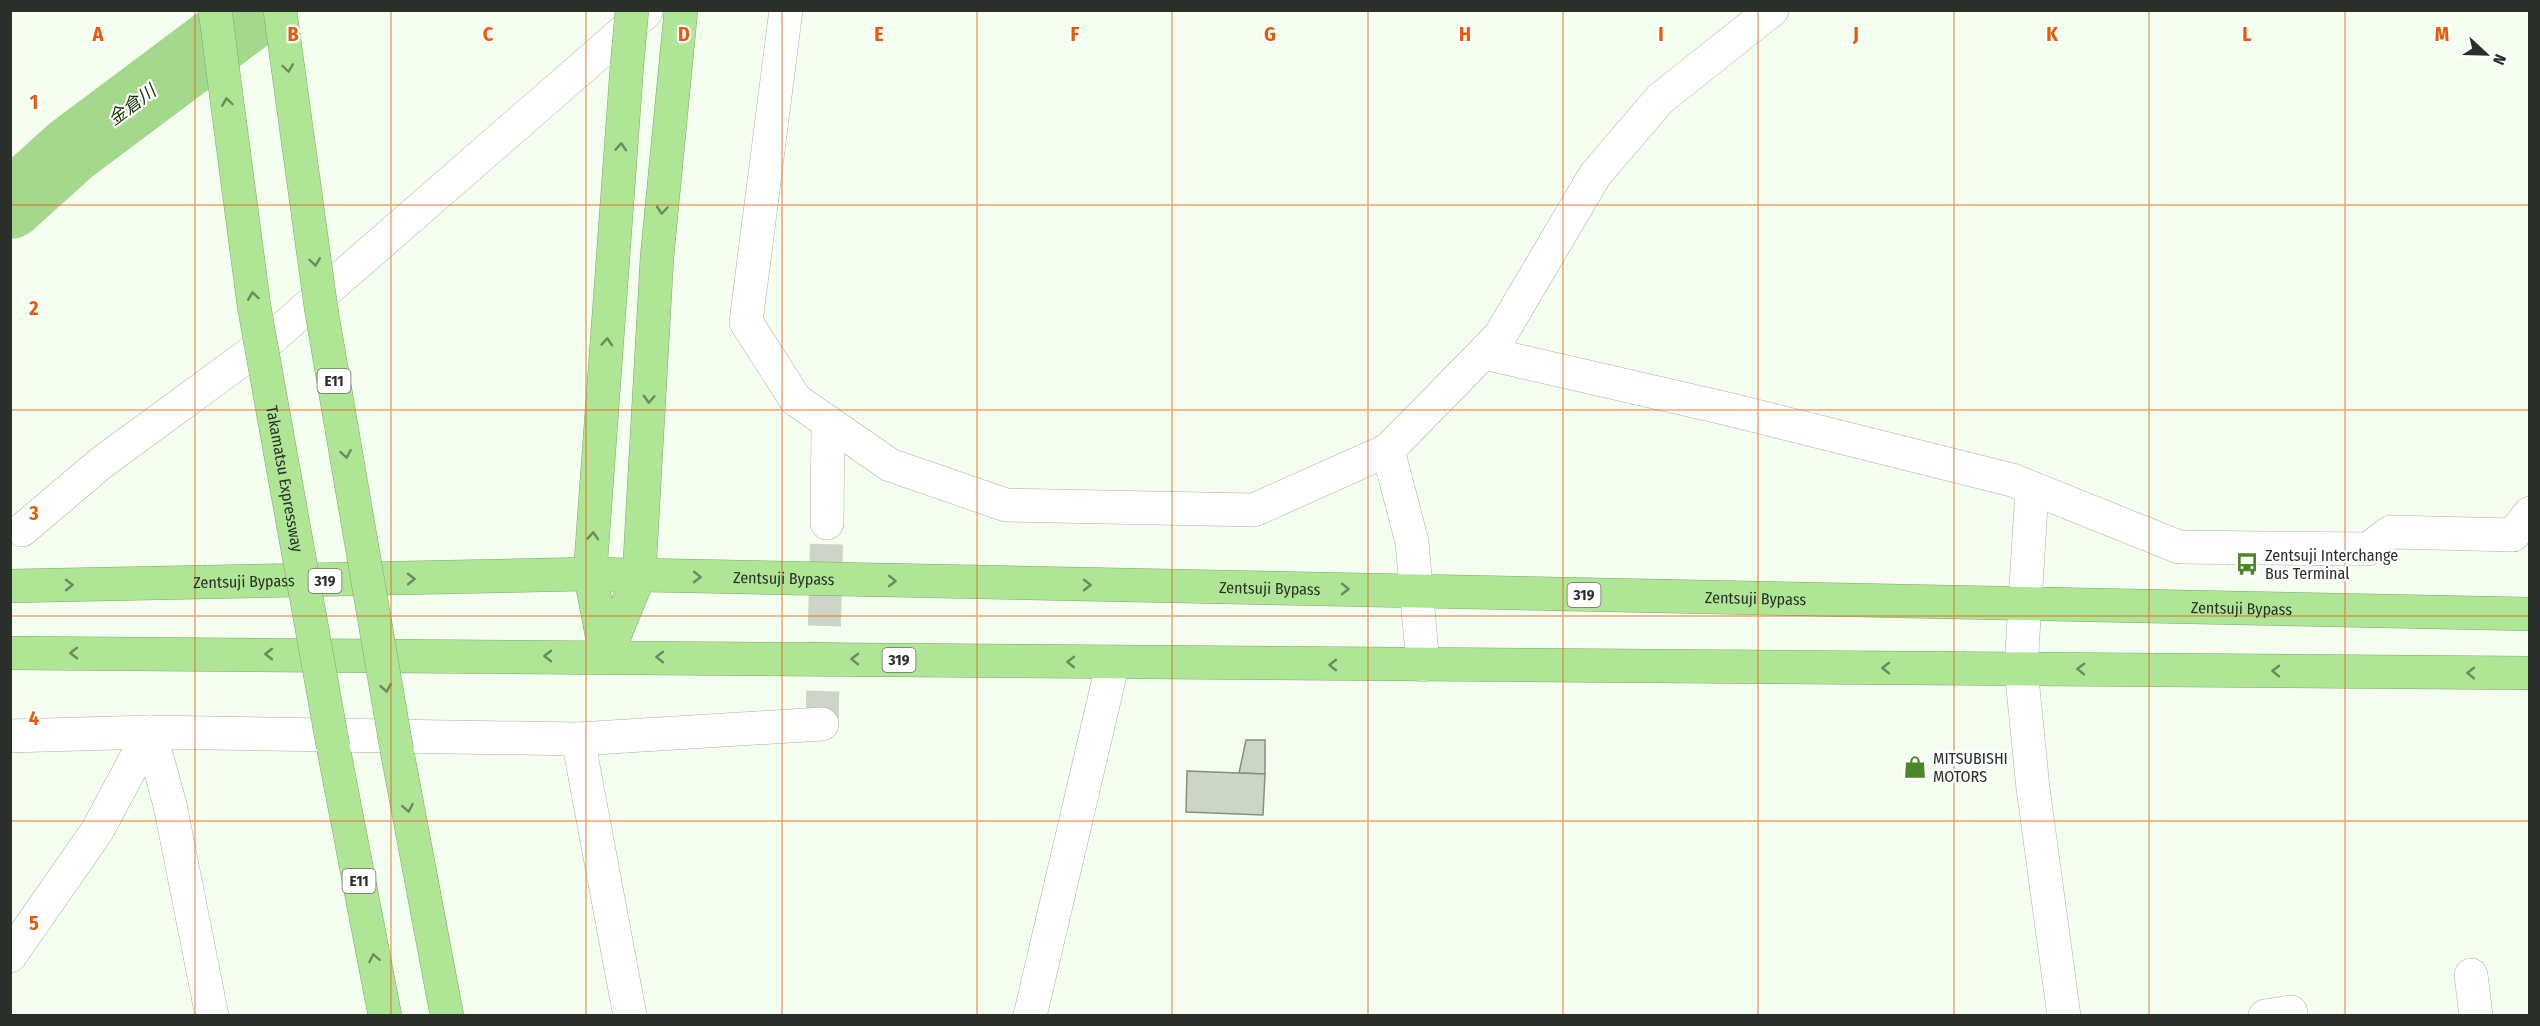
<svg xmlns="http://www.w3.org/2000/svg" width="2540" height="1026" font-family="'Fira Sans Condensed','Noto Sans JP',sans-serif">
<rect width="100%" height="100%" fill="#f4ffef"/>
<g fill="none" stroke-linecap="round" stroke-linejoin="round">
<path stroke="#a4d88c" stroke-width="68" d="M10,205L71,150L258,10"/>
</g>
<g fill="#cbd6c6" stroke="#869082" stroke-width="1.5">
<path d="M1246,740H1265V774L1239,773Z"/>
<path d="M1187,771L1265,774L1263,815L1186,812Z"/>
</g>
<g fill="none" stroke-linecap="round" stroke-linejoin="round">
<path stroke="#ccd5c7" stroke-width="33" stroke-dasharray="33 16" stroke-linecap="butt" d="M822,724L827,523"/>
<g stroke="#a7b1a2" stroke-width="34">
<g id="minor">
<path d="M786,10L746,322L796,400L890,465L1006,505L1254,510L1388,450"/>
<path d="M1484,353L1728,409L2012,480L2179,547L2368,549L2391,532L2513,535L2530,513"/>
<path d="M2032,489L2021,668L2033,788L2064,1016"/>
<path d="M827,523L828,422"/>
<path d="M22,530L101,463L273,337L646,12"/>
<path d="M1423,665L1412,542L1388,450L1500,336L1595,175L1660,99L1772,10"/>
<path d="M150,732L170,805L212,1016"/>
<path d="M10,736L150,732L578,739L822,724"/>
<path d="M578,739L630,1016"/>
<path d="M10,956L97,831L150,732"/>
<path d="M2471,975L2476,1016"/>
<path d="M1030,1016L1113,662"/>
<path d="M2265,1016L2291,1012"/>
</g>
</g>
<g stroke="#80a66f" stroke-width="34">
<g id="highway">
<path id="s1" d="M10,586L590,574L2530,614"/>
<path d="M10,653L2530,673"/>
<path d="M606,656L639,576L657,257L681,10"/>
<path d="M606,656L590,574L627,65"/>
<path d="M333,746L385,1016"/>
<path d="M397,751L447,1016"/>
</g>
</g>
<use href="#minor" stroke="#fff" stroke-width="33"/>
<use href="#highway" stroke="#aee695" stroke-width="33"/>
<g stroke="#80a66f" stroke-width="34" stroke-linecap="butt">
<g id="highway-bridge">
<path id="s2" d="M215,10L254,306L333,746"/>
<path d="M280,10L321,308L397,751"/>
<path d="M627,65L632,10"/>
</g>
</g>
<use href="#highway-bridge" stroke="#aee695" stroke-width="33"/>
</g>
<defs><path id="oneway-chevron" d="M-2-3.5L2.5 0L-2 3.5" fill="none" stroke-width="1.6" stroke-linecap="round" stroke-linejoin="round" transform="scale(1.5)"/></defs>
<g stroke="#6c8a5f">
<use href="#oneway-chevron" transform="translate(288 68) rotate(82)"/>
<use href="#oneway-chevron" transform="translate(227 102) rotate(-98)"/>
<use href="#oneway-chevron" transform="translate(621 147) rotate(-86)"/>
<use href="#oneway-chevron" transform="translate(662 210) rotate(95)"/>
<use href="#oneway-chevron" transform="translate(315 262) rotate(82)"/>
<use href="#oneway-chevron" transform="translate(253 296) rotate(-98)"/>
<use href="#oneway-chevron" transform="translate(607 342) rotate(-86)"/>
<use href="#oneway-chevron" transform="translate(649 399) rotate(93)"/>
<use href="#oneway-chevron" transform="translate(346 454) rotate(80)"/>
<use href="#oneway-chevron" transform="translate(593 536) rotate(-86)"/>
<use href="#oneway-chevron" transform="translate(697 577) rotate(1)"/>
<use href="#oneway-chevron" transform="translate(411 579) rotate(-1)"/>
<use href="#oneway-chevron" transform="translate(892 581) rotate(1)"/>
<use href="#oneway-chevron" transform="translate(69 585) rotate(-1)"/>
<use href="#oneway-chevron" transform="translate(1087 585) rotate(1)"/>
<use href="#oneway-chevron" transform="translate(1345 589) rotate(1)"/>
<use href="#oneway-chevron" transform="translate(74 653) rotate(-180)"/>
<use href="#oneway-chevron" transform="translate(269 654) rotate(-180)"/>
<use href="#oneway-chevron" transform="translate(548 656) rotate(-180)"/>
<use href="#oneway-chevron" transform="translate(660 657) rotate(-179)"/>
<use href="#oneway-chevron" transform="translate(855 659) rotate(-179)"/>
<use href="#oneway-chevron" transform="translate(1071 662) rotate(-179)"/>
<use href="#oneway-chevron" transform="translate(1333 665) rotate(-179)"/>
<use href="#oneway-chevron" transform="translate(1886 668) rotate(-180)"/>
<use href="#oneway-chevron" transform="translate(2081 669) rotate(-179)"/>
<use href="#oneway-chevron" transform="translate(2276 671) rotate(-179)"/>
<use href="#oneway-chevron" transform="translate(2471 673) rotate(-179)"/>
<use href="#oneway-chevron" transform="translate(386 688) rotate(80)"/>
<use href="#oneway-chevron" transform="translate(408 808) rotate(79)"/>
<use href="#oneway-chevron" transform="translate(374 958) rotate(-101)"/>
</g>
<path fill="none" stroke="#e8590c" stroke-width="1.5" stroke-opacity="0.55" d="M195,10V1016M391,10V1016M586,10V1016M782,10V1016M977,10V1016M1172,10V1016M1368,10V1016M1563,10V1016M1758,10V1016M1954,10V1016M2149,10V1016M2345,10V1016M10,205H2530M10,410H2530M10,616H2530M10,821H2530"/>
<defs>
<g id="bus-bare" transform="scale(1.8)"><path d="M-5-6H5V4H4V6H2V4H-2V6H-4V4H-5ZM-3.5-4V0h7V-4ZM-3.5 1.2v1.5H-2V1.2ZM2 1.2v1.5H3.5V1.2Z" fill="#4a8827" stroke="#fff" stroke-width="2.5" paint-order="stroke"/></g>
<g id="shop-bare" transform="scale(1.8)"><path d="M-5-2.5h2.3a2.7 3.5 0 0 1 5.4 0H5L5.5 6h-11ZM-1.5-2.5h3a1.5 2.3 0 0 0-3 0Z" fill="#4a8827" stroke="#fff" stroke-width="2.5" paint-order="stroke"/></g>
</defs>
<g fill-rule="evenodd">
<use href="#bus-bare" x="2247" y="564"/>
<use href="#shop-bare" x="1915" y="767"/>
</g>
<g text-anchor="middle" dominant-baseline="central" stroke-width="4.5" stroke-linejoin="round" paint-order="stroke">
<g fill="#fff" stroke="#6b6d69" stroke-width="1.5">
<rect x="317.5" y="369" width="33" height="24" rx="4.5"/>
<rect x="308.5" y="569" width="33" height="24" rx="4.5"/>
<rect x="1567.5" y="583" width="33" height="24" rx="4.5"/>
<rect x="882.5" y="648" width="33" height="24" rx="4.5"/>
<rect x="342.5" y="869" width="33" height="24" rx="4.5"/>
</g>
<g font-size="15" font-weight="bold" fill="#2b2f29">
<text x="334" y="381">E11</text>
<text x="325" y="581">319</text>
<text x="1584" y="595">319</text>
<text x="899" y="660">319</text>
<text x="359" y="881">E11</text>
</g>
<g font-size="16" fill="#2b2f29" stroke="#fff">
<text stroke="none"><textPath href="#s2" startOffset="474">Takamatsu Expressway</textPath></text>
<text stroke="none"><textPath href="#s1" startOffset="774">Zentsuji Bypass</textPath></text>
<text stroke="none"><textPath href="#s1" startOffset="234">Zentsuji Bypass</textPath></text>
<text stroke="none"><textPath href="#s1" startOffset="1260">Zentsuji Bypass</textPath></text>
<text stroke="none"><textPath href="#s1" startOffset="1746">Zentsuji Bypass</textPath></text>
<text stroke="none"><textPath href="#s1" startOffset="2232">Zentsuji Bypass</textPath></text>
</g>
<g font-size="16" fill="#2b2f29" stroke="#fff" text-anchor="start">
<text x="2265" y="555">Zentsuji Interchange<tspan x="2265" dy="18">Bus Terminal</tspan></text>
<text x="1933" y="758">MITSUBISHI<tspan x="1933" dy="18">MOTORS</tspan></text>
</g>
<g font-size="18" font-style="italic" fill="#123300" stroke="#fff">
<text transform="translate(132 105) rotate(-37)">金倉川</text>
</g>
</g>
<g font-size="20" text-anchor="middle" font-weight="bold" fill="#e8590c" stroke="#fff" stroke-width="4.5" stroke-linejoin="round" paint-order="stroke">
<text x="98" y="41">A</text>
<text x="293" y="41">B</text>
<text x="488" y="41">C</text>
<text x="684" y="41">D</text>
<text x="879" y="41">E</text>
<text x="1075" y="41">F</text>
<text x="1270" y="41">G</text>
<text x="1465" y="41">H</text>
<text x="1661" y="41">I</text>
<text x="1856" y="41">J</text>
<text x="2052" y="41">K</text>
<text x="2247" y="41">L</text>
<text x="2442" y="41">M</text>
<text x="34" y="109">1</text>
<text x="34" y="315">2</text>
<text x="34" y="520">3</text>
<text x="34" y="725">4</text>
<text x="34" y="930">5</text>
</g>
<rect width="2540" height="1026" fill="none" stroke="#2b2f29" stroke-width="24"/>
<g transform="translate(2486 54) rotate(112)" stroke="#ffffff" stroke-width="4.5" paint-order="stroke">
<path d="M0-4.5L10 22L0 15L-10 22Z" fill="#2b2f29"/>
<text y="-9" font-size="16" font-weight="bold" text-anchor="middle" fill="#2b2f29">N</text>
</g>
</svg>
